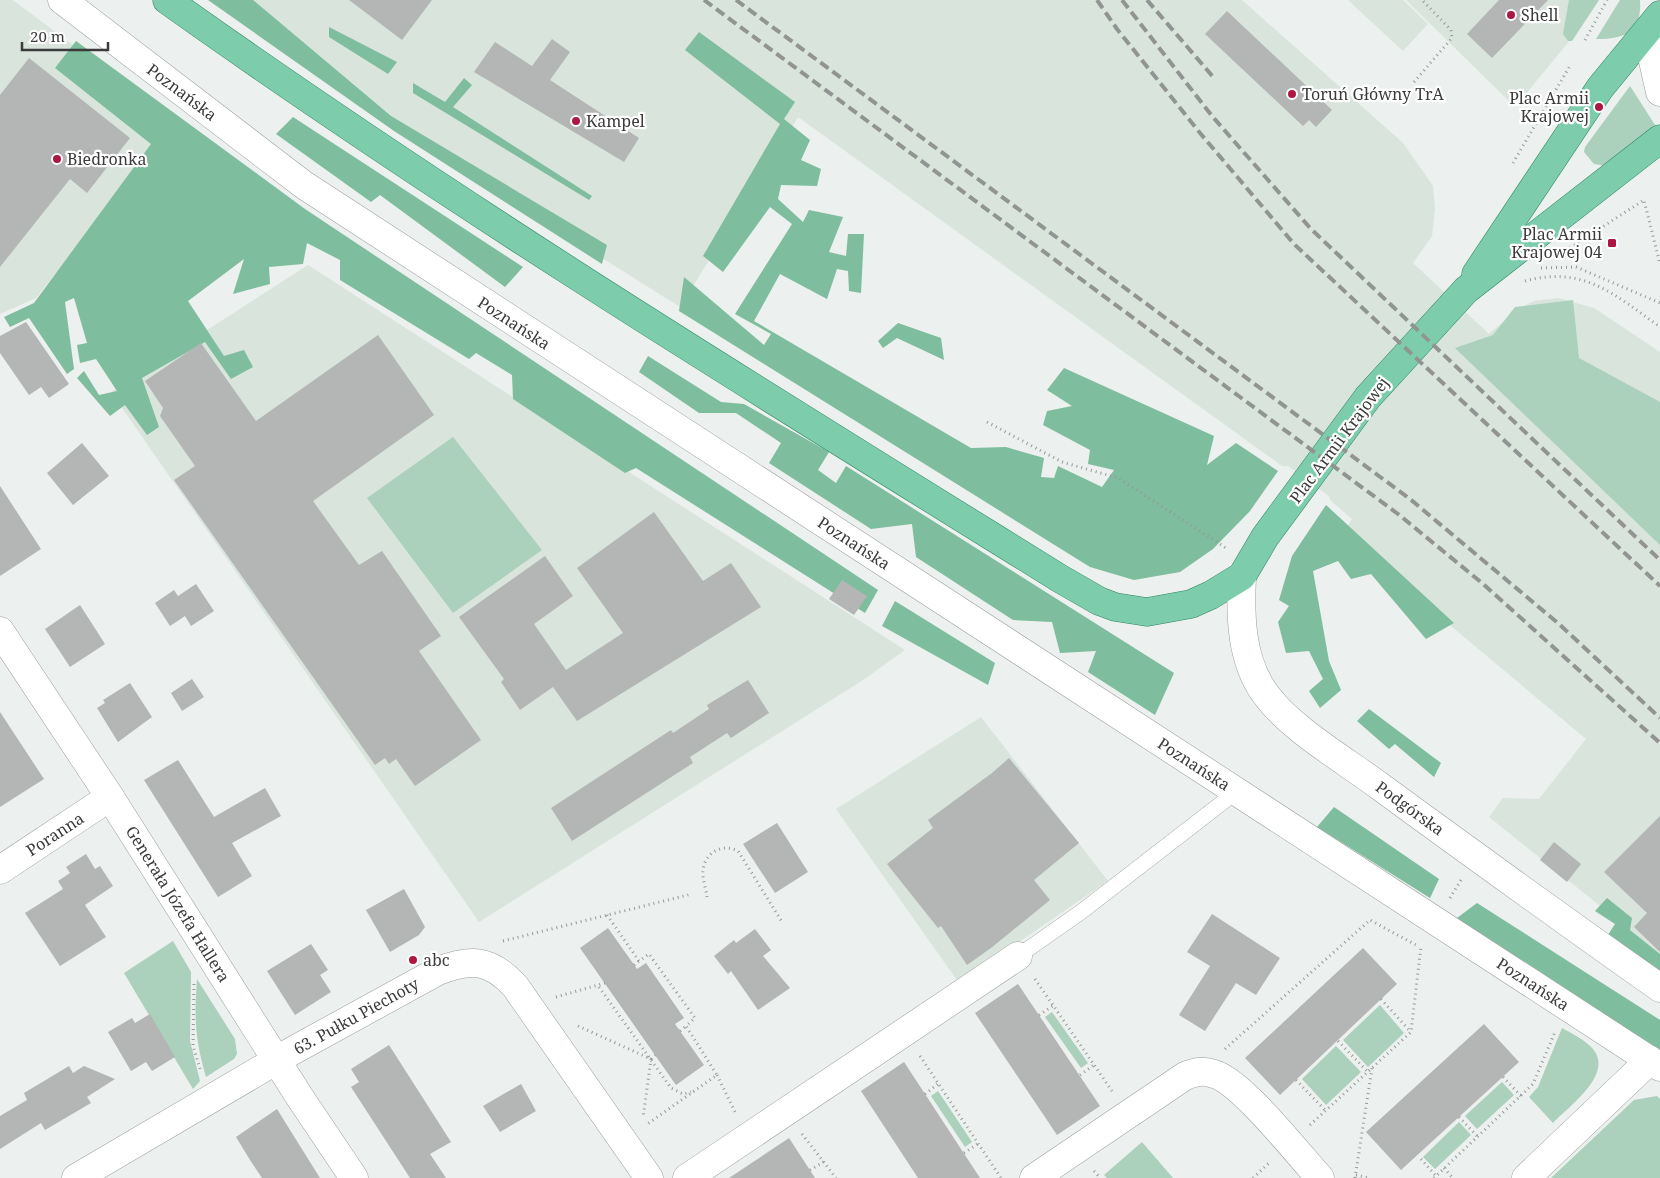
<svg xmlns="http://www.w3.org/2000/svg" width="1660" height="1178" font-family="'Noto Serif',serif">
<rect width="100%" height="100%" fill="#ecf0ee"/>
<g fill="#d9e4dd">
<path d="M0,0H13L175,122L36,298L0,314Z"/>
<path d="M240,0H1242L1403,143L1433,186L1435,209L1432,236L1413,263L1489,334L1518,309L1534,301L1558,298L1594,308L1660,352V954L1489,817L1503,798L1539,799L1586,739L1342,535L1352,519L1330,500L1329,496L1288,466H1282L798,117L680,307L375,115Z"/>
<path d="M1348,0H1403L1428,24L1403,51Z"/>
<path d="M1406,0H1574L1571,39L1515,107Z"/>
<path d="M308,265L905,650L863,680L479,922L111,392Z"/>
<path d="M981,717L1108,881L959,983L836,809Z"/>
</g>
<g fill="#abd0bc">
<path d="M1569,0H1599L1572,41H1568L1563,34Z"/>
<path d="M1620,0H1640C1642,33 1625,39 1596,39Z"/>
<path d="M1630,86L1655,125L1607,166L1594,164L1584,152L1585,147Z"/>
<path d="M1573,300L1579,358L1660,402V545L1455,348L1493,335L1515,307Z"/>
<path d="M453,437L542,550L453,613L367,498Z"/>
<path d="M173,941L191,972L190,1041L200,1081L193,1089L124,973Z"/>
<path d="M197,979L235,1039L237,1054L234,1059L206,1077C195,1040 194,1017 197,979Z"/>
<path d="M1380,1005L1404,1033L1368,1067L1343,1040Z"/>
<path d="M1052,1012L1088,1063L1081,1068L1045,1017Z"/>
<path d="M1562,1028C1571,1033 1581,1038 1589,1045C1619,1071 1570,1105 1553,1123L1529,1097L1538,1087Z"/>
<path d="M1336,1046L1361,1072L1326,1105L1302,1079Z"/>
<path d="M1502,1082L1514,1095L1477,1129L1465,1116Z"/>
<path d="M938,1091L972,1142L965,1147L931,1096Z"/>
<path d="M1657,1096L1660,1099V1178H1551L1634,1100Z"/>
<path d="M1459,1122L1471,1135L1435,1169L1423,1157Z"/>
<path d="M1142,1142L1173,1178H1107L1104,1175Z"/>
</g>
<g fill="#7ebd9d">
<path d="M208,0H253L391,116L607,245L602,264L394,131Z"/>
<path d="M329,27L397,62L388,74L329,37Z"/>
<path d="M699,32L795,102L784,119L810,140L801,160L821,169L817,186L781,185L778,199L803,222L809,210L843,217L829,252L846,256L848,234H864L861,293L849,291L848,271L837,269L827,299L780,274L754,321L971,448L1006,447L1044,458L1041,477L1054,478L1058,466L1102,487L1114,470L1088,464L1090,450L1043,425L1047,411L1072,406L1047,390L1064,368L1214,436L1207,465L1236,443L1278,471L1250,511L1213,549L1180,572L1134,580L1090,567L679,311L684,277L764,345L771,334L735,314L792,224L770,207L723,272L703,256L780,124L685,50Z"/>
<path d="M76,41L305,209L878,590L865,613L636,468L625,473L513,399L512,375L476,353L469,359L340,280V260L307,243L303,264L269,267L270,284L233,294L244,259L188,301L224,356L244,350L253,367L231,379L205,342L142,378L159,427L147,435L125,405L110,416L77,378L84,371L99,395L117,391L96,359L80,363L77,345L87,343L74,298L65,302L74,369L67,374L29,318L10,327L4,317L34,303L151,144L55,68Z"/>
<path d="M464,78L472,85L453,107L592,196L589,200L413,93V83L445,102Z"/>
<path d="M293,117L523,267L505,287L380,195L371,202L276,134Z"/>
<path d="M898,323L941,338L944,360L897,338L883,348L878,341Z"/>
<path d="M648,356L721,402L744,404L829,452L818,470L836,483L846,466L1174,673L1155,715L1088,672L1096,651L1060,653L1052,622L1013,620L916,557L912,524L871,529L769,463L781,443L736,413H699L639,372Z"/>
<path d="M1326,505L1454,623L1426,639L1371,574L1351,579L1338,561L1313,571L1329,661L1341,690L1320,708L1309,691L1323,679L1309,651L1286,653L1278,622L1289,606L1279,600L1292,556Z"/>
<path d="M895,601L995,663L988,685L882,626Z"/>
<path d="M1369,709L1441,763L1434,777L1395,744L1389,749L1357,721Z"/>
<path d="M1334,807L1439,879L1430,898L1317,827Z"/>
<path d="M1607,898L1632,918L1630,930L1660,954V979L1606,938L1615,924L1595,911Z"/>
<path d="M1477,903L1660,1020V1050L1457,918Z"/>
</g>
<g fill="#b3b6b4">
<path d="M349,0H432L402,40Z"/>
<path d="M1499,0H1548L1492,58L1467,34Z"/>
<path d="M1227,11L1332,110L1316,127L1309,120L1303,126L1205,34Z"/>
<path d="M552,39L570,52L550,80L639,138L624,162L474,72L495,42L532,66Z"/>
<path d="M29,58L130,138L87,193L70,179L0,267V95Z"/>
<path d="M26,322L69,384L49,398L41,387L29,395L0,353V336Z"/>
<path d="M378,335L434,415L313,501L359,565L382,551L441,636L419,651L481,740L415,786L396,759L389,764L385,758L375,765L174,480L195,466L160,416L163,408L145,381L201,343L256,421Z"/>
<path d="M82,443L109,476L73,505L47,473Z"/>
<path d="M0,486L41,549L0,576Z"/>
<path d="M654,512L703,581L731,563L761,607L577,721L553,687L520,710L501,682L504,679L459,617L545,556L573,596L534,624L566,670L623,633L577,568Z"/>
<path d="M842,580L867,596L854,615L829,599Z"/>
<path d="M196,584L214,611L191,626L185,616L170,626L155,603L174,590L178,596Z"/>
<path d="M80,605L105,644L70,667L45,629Z"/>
<path d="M192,679L204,697L182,711L171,693Z"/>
<path d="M748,680L769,713L731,738L727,733L690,757L693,763L572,841L551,808L671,730L673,733L709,709L707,705Z"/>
<path d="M130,683L152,717L118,742L97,708L105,703L103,700Z"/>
<path d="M0,712L44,779L0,807Z"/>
<path d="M1009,758L1079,843L1034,880L1050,900L991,948L967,965L941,926L938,928L887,864L933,828L928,820L992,773Z"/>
<path d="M178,760L214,817L265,788L281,816L232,843L252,876L218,897L144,780Z"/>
<path d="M1660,816V952L1634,927L1647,913L1604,872Z"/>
<path d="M777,823L808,872L775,893L743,844Z"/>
<path d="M1554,842L1581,864L1567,882L1540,860Z"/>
<path d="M86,854L95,869L100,866L113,886L85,905L106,937L60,966L25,913L63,889L58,881L70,873L66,867Z"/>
<path d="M404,889L425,927L419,935L390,952L366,910Z"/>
<path d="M1212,914L1280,958L1256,995L1236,983L1205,1031L1179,1015L1210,966L1187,952Z"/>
<path d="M608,928L637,969L646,963L684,1018L675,1024L704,1065L676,1085L580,948Z"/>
<path d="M755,929L771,950L763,956L790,988L758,1010L731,971L728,974L714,956L734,940L736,943Z"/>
<path d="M311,944L328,970L320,975L331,992L295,1015L267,971Z"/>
<path d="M1363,948L1397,984L1280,1095L1245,1058Z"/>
<path d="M1018,984L1100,1106L1057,1135L975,1013Z"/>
<path d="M150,1014L175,1057L152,1071L146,1062L131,1071L108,1032L132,1018L135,1023Z"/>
<path d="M1484,1024L1519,1062L1401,1170L1366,1132Z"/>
<path d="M389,1045L451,1142L430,1154L446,1178H410L351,1087L359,1082L351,1069Z"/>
<path d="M904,1062L925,1094L980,1178H918L861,1091Z"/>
<path d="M69,1066L73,1073L84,1066L115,1079L87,1097L91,1103L45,1130L41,1123L0,1149V1116L27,1100L24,1093Z"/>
<path d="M521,1084L536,1111L500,1132L483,1106Z"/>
<path d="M277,1109L290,1130L320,1178H262L250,1160L236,1137Z"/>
<path d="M789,1138L815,1178H729Z"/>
</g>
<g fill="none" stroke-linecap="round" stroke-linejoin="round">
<g stroke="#9b9f9d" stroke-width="16">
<path id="service" d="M1018,956L1081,912L1236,792"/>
</g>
<g stroke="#9b9f9d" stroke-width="29">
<g id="minor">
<path d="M0,870L110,797"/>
<path d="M76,1178L294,1050L438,971C471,958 490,959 515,986L649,1178"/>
<path d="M687,1178L1018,956"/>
<path d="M1034,1178L1185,1076C1195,1072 1203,1070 1214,1074C1241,1081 1298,1154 1320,1178"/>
<path d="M1526,1178L1650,1060"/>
</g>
</g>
<g stroke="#9b9f9d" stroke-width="29">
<g id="tertiary">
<path d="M62,0L304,185L1660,1067"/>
<path d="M1660,23L1653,61L1660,92"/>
<path d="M1242,576C1240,616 1241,659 1264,692C1288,727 1343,759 1378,785C1471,853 1565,921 1660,988"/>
<path d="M0,631L110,797L299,1096L354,1178"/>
</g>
</g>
<g stroke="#2d8462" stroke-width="29">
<g id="primary">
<path d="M167,0C456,206 758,391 1059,578L1099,601L1115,607L1147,612L1191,604L1211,595L1242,576L1265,537L1368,397L1466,290L1660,139"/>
<path d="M1476,274L1600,88L1660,15"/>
</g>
</g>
<g stroke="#969998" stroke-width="3" stroke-dasharray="1 4" stroke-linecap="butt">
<path d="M1585,40L1607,0"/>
<path d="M1414,82L1452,38L1451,30L1422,0"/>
<path d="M1513,163L1571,64"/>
<path d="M1570,248L1644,200L1660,264"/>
<path d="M1541,268L1576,267L1660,303"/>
<path d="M1525,281C1584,265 1615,295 1660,327"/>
<path d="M987,422L1062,462L1118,478L1226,548"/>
<path d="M707,897C706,889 702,878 703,870C705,852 723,843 738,851L782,922"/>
<path d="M1450,898L1461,880"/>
<path d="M607,915L639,961L649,954L695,1018L686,1026L717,1075L646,1125"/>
<path d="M503,941L692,894"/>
<path d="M634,965L639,961"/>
<path d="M1035,979L1112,1091"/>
<path d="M194,984L193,1046L201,1072"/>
<path d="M599,987L671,1088L683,1094L691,1092"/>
<path d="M556,997L605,983"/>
<path d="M1381,999L1410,1031"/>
<path d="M1039,1015L1054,1005"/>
<path d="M578,1026L651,1059L643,1118"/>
<path d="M680,1031L686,1026"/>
<path d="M1338,1041L1368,1072"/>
<path d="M1225,1049L1370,920L1416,945"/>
<path d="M920,1056L1001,1178"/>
<path d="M651,1059L655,1055"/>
<path d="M717,1075L735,1112"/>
<path d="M1080,1075L1094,1065"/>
<path d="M1503,1077L1521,1096"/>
<path d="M1296,1080L1326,1111"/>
<path d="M925,1094L938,1084"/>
<path d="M1459,1117L1478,1137"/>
<path d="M1310,1125L1411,1032L1421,946"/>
<path d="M802,1134L836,1178"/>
<path d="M964,1153L979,1143"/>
<path d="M1421,1159L1436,1176"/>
<path d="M1444,1168L1453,1178"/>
<path d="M810,1170L825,1161"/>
<path d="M1094,1171L1100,1178"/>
<path d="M1356,1175L1369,1178"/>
<path d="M1253,1178L1270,1162"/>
<path d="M1355,1178L1372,1068"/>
<path d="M1434,1178L1533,1084L1555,1032"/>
</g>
<use href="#service" stroke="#fff" stroke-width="15"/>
<use href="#minor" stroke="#fff" stroke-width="28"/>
<use href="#tertiary" stroke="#fff" stroke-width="28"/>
<use href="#primary" stroke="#7dcdad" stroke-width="28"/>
<g stroke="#919492" stroke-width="4" stroke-dasharray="10 5" stroke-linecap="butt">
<path d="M704,0L1398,514L1482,583L1660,743"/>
<path d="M736,0L1410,499L1559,624L1660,718"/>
<path d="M1097,0L1117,29L1200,133L1294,244L1660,586"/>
<path d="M1122,0L1212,116L1311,229L1660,560"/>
<path d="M1147,0L1214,78"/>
</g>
</g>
<g fill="#ac1744" stroke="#fff" stroke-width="2">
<circle cx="1511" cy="15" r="5"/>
<circle cx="1292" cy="94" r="5"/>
<circle cx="1599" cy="107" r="5"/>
<circle cx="576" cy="121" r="5"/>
<circle cx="57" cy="159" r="5"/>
<rect x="1607" y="238" width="10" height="10" rx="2.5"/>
<circle cx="413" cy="960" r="5"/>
</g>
<g text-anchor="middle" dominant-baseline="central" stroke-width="4.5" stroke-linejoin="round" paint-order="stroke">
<g font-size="16" fill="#3a3b3a" stroke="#fff" text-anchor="start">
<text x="1521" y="15">Shell</text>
<text x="1302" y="94">Toruń Główny TrA</text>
<text x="1589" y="98" text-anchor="end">Plac Armii<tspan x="1589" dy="18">Krajowej</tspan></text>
<text x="586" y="121">Kampel</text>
<text x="67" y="159">Biedronka</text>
<text x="1602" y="234" text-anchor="end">Plac Armii<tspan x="1602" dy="18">Krajowej 04</tspan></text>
<text x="423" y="960">abc</text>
</g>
<g font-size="16" fill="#3a3b3a" stroke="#fff">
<text transform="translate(182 92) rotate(37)">Poznańska</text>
<text transform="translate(514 323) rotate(33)">Poznańska</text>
<text transform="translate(1339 440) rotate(-53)">Plac Armii Krajowej</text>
<text transform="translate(854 543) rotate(33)">Poznańska</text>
<text transform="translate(1194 764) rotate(33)">Poznańska</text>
<text transform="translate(1410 808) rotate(36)">Podgórska</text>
<text transform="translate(55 834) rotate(-33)">Poranna</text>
<text transform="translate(178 904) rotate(58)">Generała Józefa Hallera</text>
<text transform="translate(1533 984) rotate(33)">Poznańska</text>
<text transform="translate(356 1016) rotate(-29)">63. Pułku Piechoty</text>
</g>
</g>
<path d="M22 42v8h86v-8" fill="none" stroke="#3a3b3a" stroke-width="2.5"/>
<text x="30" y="42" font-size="15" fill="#3a3b3a" stroke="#ffffff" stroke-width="4" paint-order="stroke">20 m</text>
</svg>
